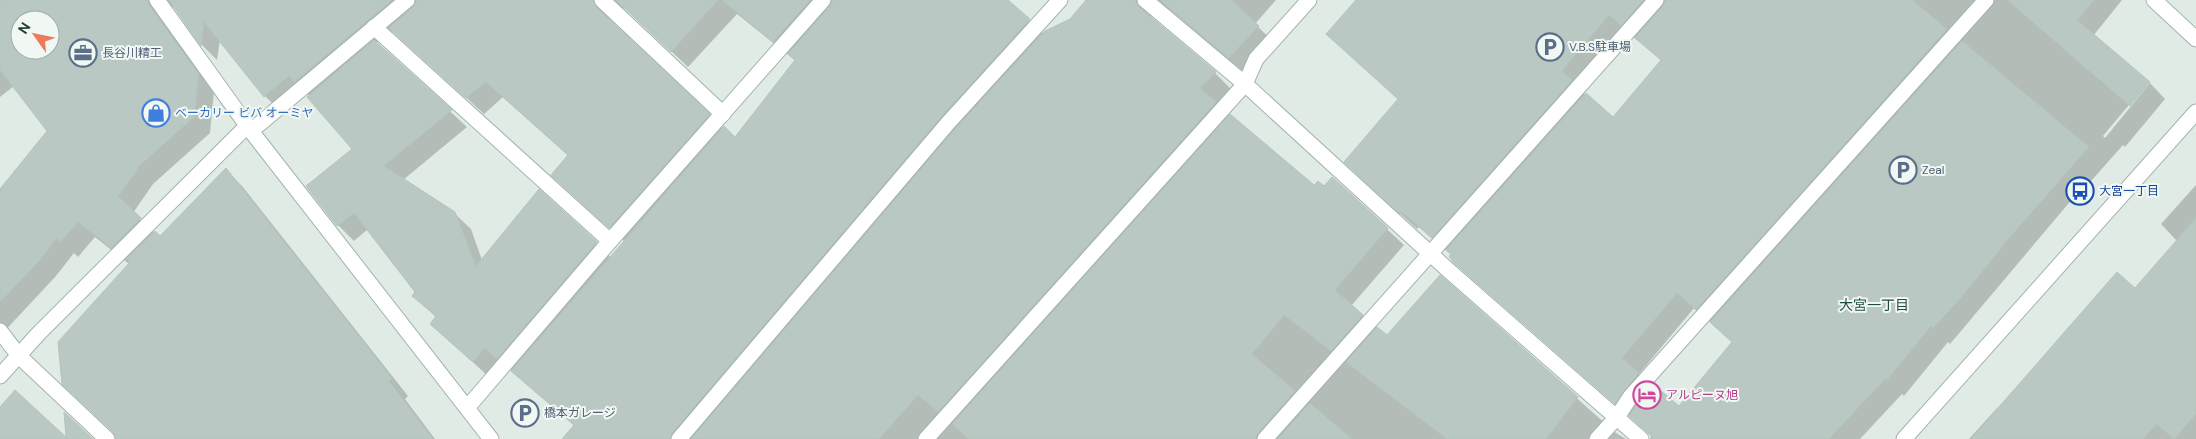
<svg xmlns="http://www.w3.org/2000/svg" width="2196" height="439" font-family="'DM Sans','Noto Sans JP',sans-serif">
<rect width="100%" height="100%" fill="#e1ebe6"/>
<g fill="#0003" fill-rule="evenodd">
<path d="M0,0H1006L1044,34L1070,20L1087,0H1276L1255,24L1275,43L1246,74L1169,9L1158,7L1151,16L1153,21L1215,73L1231,89L1216,104L1229,117L1314,187L1324,188L1332,178L1404,245L1351,306L1387,337L1440,277L1616,433L1626,439H564L575,426L514,372L501,363L489,377L431,324L437,318L414,296L417,292L368,229L354,241L338,225L353,149L309,96L305,92L281,112L265,96L220,40L217,60L202,45L175,7L168,8L214,91L210,133L153,184L133,213L160,238L226,170L242,186L408,396L405,399L435,439H117L129,264L95,237L78,257L74,253L56,276L0,336V191L49,131L14,86L0,97ZM617,7L626,9L688,67L737,14L796,61L735,139L723,129L609,19L611,10ZM20,20H50V50H20ZM393,30L484,114L503,97L569,156V191L625,242L611,258L596,243L482,260L471,229L454,213L403,180L467,127L376,43Z"/>
<path d="M1358,0H2122L2093,36L2148,82L2103,136L2105,138L2150,83L2165,99L2125,147L2123,145L2076,198L2074,197L1950,344L1948,342L1904,396L1902,394L1860,439H1723L1733,343L1694,308L1639,374L1714,439H1650L1651,436L1632,418L1471,278L1454,261L1450,252L1449,253L1419,227L1417,229L1362,179L1399,100L1328,34ZM1626,31L1638,41L1639,40L1662,61L1613,118L1577,88Z"/>
<path d="M2196,185V439H1969L1998,407L1999,408L2135,289L2177,241L2161,224Z"/>
</g>
<g fill="#b9c8c2" stroke="#b4c4bd" fill-rule="evenodd">
<path d="M0,0H148L149,5L199,74L194,117L137,168H139L118,196L141,218L111,248L78,222L61,242L57,238L40,260L0,302V189L47,131L0,70ZM20,20H50V50H20Z"/>
<path d="M169,0H392L294,82L289,76L264,97L204,22L201,46Z"/>
<path d="M416,0H593L596,7L710,114L609,228L551,175L568,155L486,82L466,98L389,28L413,7Z"/>
<path d="M616,0H718L671,52Z"/>
<path d="M722,0H810L773,42Z"/>
<path d="M832,0H1008L1030,19L941,117L672,433L670,439H562L574,425L511,371L724,126L735,137L795,60L788,54L830,6Z"/>
<path d="M1086,0H1136L1139,7L1216,72L1200,88L1216,102L938,412L918,395L879,439H691L955,129L1045,31L1070,19Z"/>
<path d="M1160,0H1232L1259,26L1229,58Z"/>
<path d="M1356,0H1643L1621,26L1609,15L1562,71L1572,80L1432,238L1402,212L1400,214L1344,162L1398,99L1326,34Z"/>
<path d="M1665,0H1912L1947,29L1696,310L1677,293L1622,358L1639,373L1615,404L1453,262L1449,256L1451,254L1446,250L1586,93L1613,117L1661,60L1635,38L1663,6Z"/>
<path d="M2007,0H2094L2077,20L2150,82L2130,106Z"/>
<path d="M374,40L452,110L384,166L455,212L476,266L539,189L597,242L497,359L485,348L473,362L430,324L436,316L412,296L415,292L354,213L337,226L306,186L352,149L307,97Z"/>
<path d="M1962,41L2089,147L2010,237L1960,299L1933,328L1931,326L1887,380L1885,379L1829,439H1651L1653,437L1629,416L1638,402L1654,385L1679,406L1732,342L1710,322Z"/>
<path d="M1230,114L1314,185L1318,181L1324,186L1332,177L1388,228L1335,290L1363,315L1331,351L1284,315L1252,354L1295,391L1258,433L1256,439H969L952,424Z"/>
<path d="M226,168L392,378L389,381L433,439H116L113,432L62,384L58,342L130,262L126,259L155,231L160,236Z"/>
<path d="M2196,218V414L2174,439L2157,424L2143,439H1971L2117,272L2135,288Z"/>
<path d="M1440,275L1578,397L1546,439H1447L1346,362L1377,327L1387,335Z"/>
<path d="M15,390L66,437L64,412L93,439H0V407Z"/>
<path d="M1310,403L1352,439H1278Z"/>
</g>
<g fill="none" stroke-linecap="round" stroke-linejoin="round">
<g stroke="#a4b3ad" stroke-width="17">
<g id="minor">
<path d="M157,0L251,131L491,439"/>
<path d="M602,0L723,114"/>
<path d="M1145,0L1245,84L1447,269L1641,439"/>
<path d="M2154,0L2196,39"/>
<path d="M374,27L610,241"/>
<path d="M251,131L407,0"/>
<path d="M0,331L19,356L107,439"/>
<path d="M0,376L40,332L247,126"/>
<path d="M467,408L610,241L823,0"/>
<path d="M679,439L948,123L1060,0"/>
<path d="M926,439L1245,84L1256,59L1309,0"/>
<path d="M1265,439L1656,0"/>
<path d="M1597,439L1617,417L1631,396L1986,0"/>
<path d="M1904,439L2196,112"/>
</g>
</g>
<use href="#minor" stroke="#fff" stroke-width="15"/>
</g>
<defs>
<g id="parking-ring" transform="scale(1.4375)"><circle r="9.5" fill="#f1f8f4" stroke="#5c6f8a" stroke-width="1.5"/><path d="M-3.5-5.5H1a3.5 3.5 0 0 1 0 7H-1V5.5H-3.5ZM-1-3.4V-.6H.8a1.4 1.4 0 0 0 0-2.8Z" fill="#5c6f8a"/></g>
<g id="office-ring" transform="scale(1.4375)"><circle r="9.5" fill="#f1f8f4" stroke="#5c6f8a" stroke-width="1.5"/><path d="M-6-3h4V-5.5h4V-3h4V5H-6ZM-1-4.5V-3h2v-1.5ZM-6 0V1H6V0Z" fill="#5c6f8a"/></g>
<g id="shop-ring" transform="scale(1.4375)"><circle r="9.5" fill="#f1f8f4" stroke="#3f7fe0" stroke-width="1.5"/><path d="M-5-2.5h2.3a2.7 3.5 0 0 1 5.4 0H5L5.5 6h-11ZM-1.5-2.5h3a1.5 2.3 0 0 0-3 0Z" fill="#3f7fe0"/></g>
<g id="bus-ring" transform="scale(1.4375)"><circle r="9.5" fill="#f1f8f4" stroke="#1a4fb4" stroke-width="1.5"/><path d="M-5-6H5V4H4V6H2V4H-2V6H-4V4H-5ZM-3.5-4V0h7V-4ZM-3.5 1.2v1.5H-2V1.2ZM2 1.2v1.5H3.5V1.2Z" fill="#1a4fb4"/></g>
<g id="hotel-ring" transform="scale(1.4375)"><circle r="9.5" fill="#f1f8f4" stroke="#d1479c" stroke-width="1.5"/><path d="M-6-4.5h1.5V1H6V5H4.5V3h-9V5H-6ZM-4 0a1.8 1.8 0 1 1 3.6 0ZM.5 0V-2.5h3Q6-2.5 6 0Z" fill="#d1479c"/></g>
</defs>
<g fill-rule="evenodd">
<use href="#parking-ring" x="1550" y="47"/>
<use href="#office-ring" x="83" y="53"/>
<use href="#shop-ring" x="156" y="113"/>
<use href="#parking-ring" x="1903" y="170"/>
<use href="#bus-ring" x="2080" y="191"/>
<use href="#hotel-ring" x="1647" y="395"/>
<use href="#parking-ring" x="525" y="413"/>
</g>
<g text-anchor="middle" dominant-baseline="central" stroke-width="4" stroke-linejoin="round" paint-order="stroke">
<g font-size="12" fill="#4e5e75" stroke="#f1f8f4" text-anchor="start">
<text x="1569" y="47">V.B.S駐車場</text>
<text x="102" y="53">長谷川精工</text>
<text x="1922" y="170">Zeal</text>
<text x="544" y="413">橋本ガレージ</text>
</g>
<g font-size="12" fill="#366cbe" stroke="#f1f8f4" text-anchor="start">
<text x="175" y="113">ベーカリー ビバ オーミヤ</text>
</g>
<g font-size="12" fill="#164399" stroke="#f1f8f4" text-anchor="start">
<text x="2099" y="191">大宮一丁目</text>
</g>
<g font-size="12" fill="#b23c85" stroke="#f1f8f4" text-anchor="start">
<text x="1666" y="395">アルピーヌ旭</text>
</g>
<g font-size="14" fill="#1f4c3f" stroke="#f1f8f4">
<text x="1874" y="305">大宮一丁目</text>
</g>
</g>
<g transform="translate(35 35) rotate(303)"><circle r="24" fill="#f1f8f4" stroke="#9eaca7"/>
<path d="M0-4L9 19L0 12L-9 19Z" fill="#ec7b5e"/>
<text y="-8" font-size="14" font-weight="bold" text-anchor="middle" fill="#223b33">N</text>
</g>
</svg>
